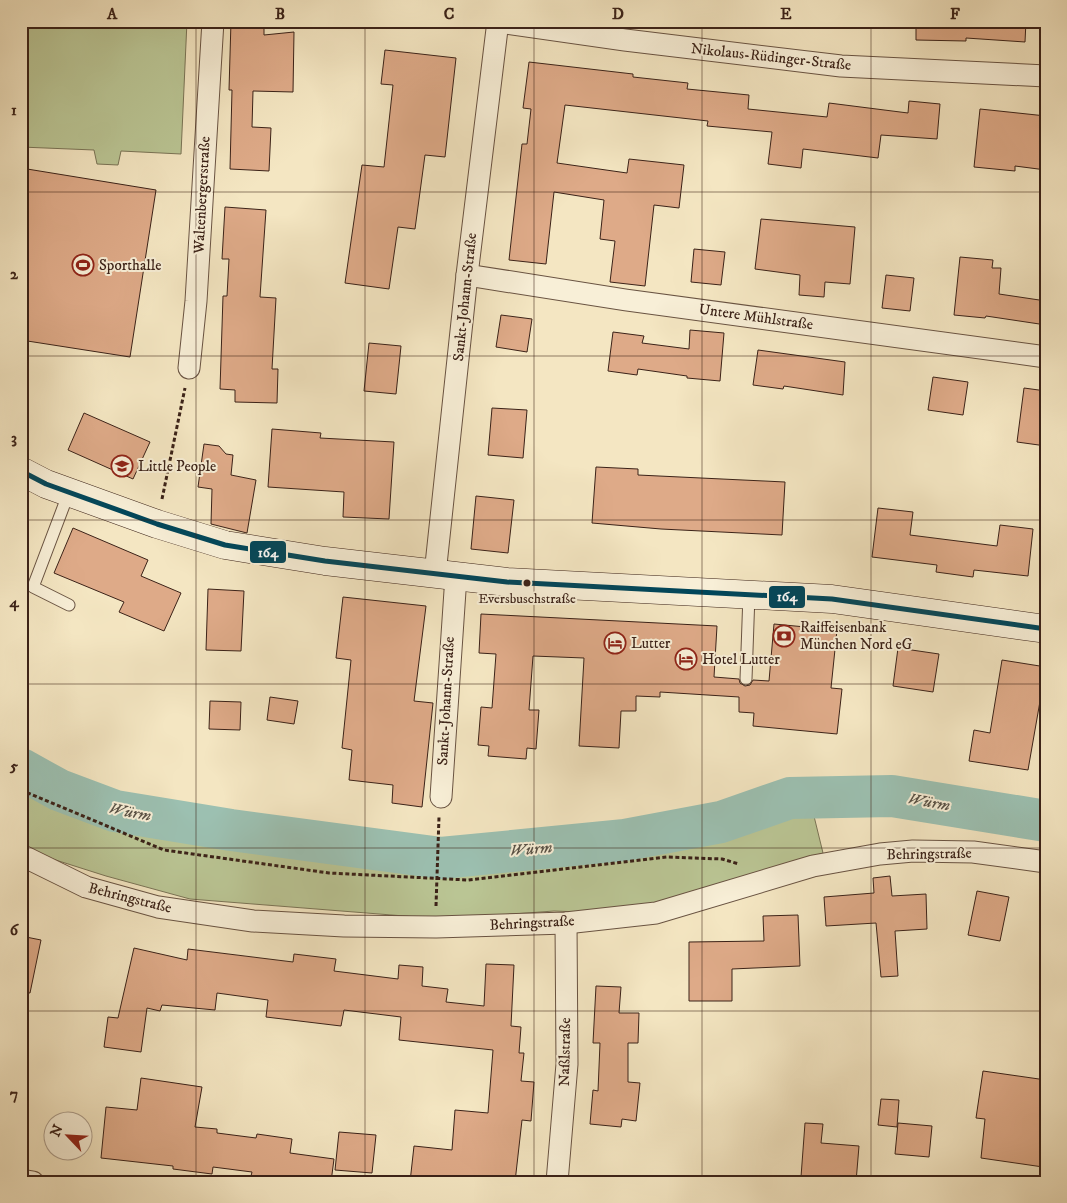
<svg xmlns="http://www.w3.org/2000/svg" width="1067" height="1203" font-family="'IM FELL DW Pica',serif">
<rect width="100%" height="100%" fill="#f4e6c2"/>
<filter id="stains"><feTurbulence type="fractalNoise" baseFrequency=".004" numOctaves="4"/><feColorMatrix values="0 0 0 0 .2 0 0 0 0 .09 0 0 0 0 .02 0 0 0 .5 -.17"/></filter>
<radialGradient id="worn" r=".72"><stop offset=".6" stop-color="#630" stop-opacity="0"/><stop offset="1" stop-color="#630" stop-opacity=".3"/></radialGradient>
<g fill="#bac594" stroke="#7a7456">
<path d="M21,21H187L181,154L121,151L118,165L97,164L94,150L21,147Z"/>
<path d="M21,783L60,804L148,834L232,841L414,874L448,873L536,858L646,852L737,837L812,808L823,853L634,914L554,911L485,916L417,917L190,899L106,876L21,849Z"/>
</g>
<g fill="none" stroke-linecap="round" stroke-linejoin="round">
<path stroke="#9cc0b1" stroke-width="42" d="M21,769L59,790L115,811L231,830L441,858L625,840L721,822L790,798L892,796L1046,821"/>
</g>
<g fill="#deaa88" stroke="#3b2218">
<path d="M231,21H264V35L294,32L293,92L253,91L252,127L271,128L269,171L230,169L232,90H229Z"/>
<path d="M916,21H1026L1025,42L966,38V41L916,40Z"/>
<path d="M385,50L456,58L445,157L425,155L415,229L398,227L389,289L345,283L362,165L384,167L393,85L381,84Z"/>
<path d="M529,62L633,74V77L688,83L687,89L749,95L748,109L827,117L829,103L908,113L909,101L940,104L937,139L881,135L878,158L803,149L801,168L768,164L772,132L707,126L708,121L565,105L557,163L627,173L629,159L684,165L679,208L654,205L645,286L610,282L615,241L600,239L604,200L554,192L546,264L509,260L522,144H527L531,109L523,108Z"/>
<path d="M980,109L1046,116V170L1015,166V171L974,167Z"/>
<path d="M21,168L156,190L130,357L21,340Z"/>
<path d="M225,207L266,210L260,297L276,298L272,369H278L277,403L235,402V390L220,389L223,296H227L229,259H222Z"/>
<path d="M761,219L855,227L850,284L825,282L824,297L799,295L800,275L755,269Z"/>
<path d="M694,249L725,252L721,285L691,282Z"/>
<path d="M960,257L993,260L992,268H1001L999,294L1046,301V325L986,316L985,318L954,315Z"/>
<path d="M886,275L914,278L910,311L882,308Z"/>
<path d="M501,315L532,319L527,352L496,347Z"/>
<path d="M690,330L724,333L720,381L687,378V376L638,369L637,375L608,371L613,332L644,336L642,343L689,349Z"/>
<path d="M369,343L401,346L396,394L364,391Z"/>
<path d="M758,350L845,362L843,395L784,386L783,389L753,385Z"/>
<path d="M933,377L968,382L963,415L928,410Z"/>
<path d="M1024,388L1046,391V446L1017,442Z"/>
<path d="M492,408L527,410L523,458L488,455Z"/>
<path d="M84,413L150,442L133,479L68,450Z"/>
<path d="M272,429L321,433L320,438L394,442L389,519L343,517L344,492L268,487Z"/>
<path d="M204,444L219,446L226,454L233,455L231,475L256,480L247,533L211,524L212,489L198,487Z"/>
<path d="M596,467L638,469V475L785,482L782,535L661,529L592,523Z"/>
<path d="M476,496L514,500L508,553L471,549Z"/>
<path d="M878,508L913,512L910,535L997,546L1000,525L1033,529L1028,576L974,570L973,577L936,572L937,565L872,557Z"/>
<path d="M73,528L148,560L141,576L181,593L164,631L119,612L124,602L54,573Z"/>
<path d="M208,589L244,591L241,651L206,650Z"/>
<path d="M343,597L426,606L414,701L433,703L422,807L392,803L393,785L349,780L352,750L342,748L351,660L336,658Z"/>
<path d="M481,614L717,626L714,677L739,679L740,683L745,686L750,685L753,680L769,681L774,624L837,630L831,688L842,689L837,734L753,726L754,713L739,712V697L660,692V697L636,696V711H621L619,748L579,746L584,658L533,656L529,710H539L536,749L527,748L526,759L488,756L489,746L478,745L481,707L492,708L496,654L479,653Z"/>
<path d="M898,648L939,654L933,692L893,686Z"/>
<path d="M1002,660L1046,667L1028,770L969,761L974,730L990,733Z"/>
<path d="M270,697L298,701L294,724L267,720Z"/>
<path d="M210,701L241,702L240,730L209,729Z"/>
<path d="M890,876L892,896L926,894L927,929L895,931L898,976L881,977L876,923L826,926L824,897L874,893L873,878Z"/>
<path d="M977,891L1009,897L1000,941L968,935Z"/>
<path d="M798,915L800,966L732,969V1001H689V942L764,941L763,916Z"/>
<path d="M21,936L41,940L30,993L21,992Z"/>
<path d="M134,948L187,960L188,949L293,962L294,954L336,959L334,971L398,979L399,965L423,967L422,986L448,989L446,1002L484,1006L486,964L514,965L511,1026L521,1027L519,1053H524L521,1081L534,1082L531,1121L522,1120L515,1182H410L414,1146L452,1150L455,1110L488,1113L493,1050L399,1040L401,1017L344,1010L341,1026L266,1017L268,1000L217,993L215,1010L162,1005L160,1011L147,1008L141,1052L104,1047L108,1017L118,1018Z"/>
<path d="M596,986L621,987L619,1013H639L638,1043H628V1082L640,1083L636,1121L622,1119L621,1127L590,1124L593,1090L598,1091L600,1043H593Z"/>
<path d="M983,1071L1046,1080V1144L1043,1167L981,1158L985,1119L976,1118Z"/>
<path d="M141,1078L202,1087L195,1127L217,1129V1133L256,1138L257,1134L292,1139L290,1153L334,1159L331,1182H263L250,1180L252,1172L213,1167L212,1174L173,1169V1166L101,1158L106,1107L137,1110Z"/>
<path d="M881,1099L899,1100L897,1127L878,1125Z"/>
<path d="M805,1123L823,1124L821,1143L859,1146L856,1182L801,1177Z"/>
<path d="M898,1123L932,1126L929,1157L895,1154Z"/>
<path d="M339,1132L376,1135L372,1173L335,1170Z"/>
</g>
<g fill="none" stroke-linecap="round" stroke-linejoin="round">
<g stroke="#695342" stroke-width="13">
<g id="lane">
<path d="M69,492L33,587L69,605"/>
<path d="M746,679L749,594"/>
</g>
</g>
<g stroke="#695342" stroke-width="23">
<g id="street">
<path d="M498,22L625,40L841,66L1046,76"/>
<path d="M467,275L626,300L1046,357"/>
<path d="M189,368L196,301L213,21"/>
<path d="M435,574L467,275L498,21"/>
<path d="M441,797L456,576"/>
<path d="M21,855L86,887L158,907L253,921L344,926L436,927L566,923L656,913L813,866L880,854L913,851L973,852L1046,862"/>
<path d="M21,1180L33,1182"/>
<path d="M557,1182L567,1064L566,923"/>
</g>
</g>
<g stroke="#3b2218" stroke-width="29">
<path id="secondary" d="M21,471L46,484L157,524L225,545L325,561L507,582L832,599L1046,629"/>
</g>
<g stroke="#3b2218" stroke-width="3" stroke-dasharray="4 2.5" stroke-linecap="butt">
<path d="M162,499L185,388"/>
<path d="M21,790L164,850L329,873L468,880L667,857L722,859L739,864"/>
<path d="M436,906L439,817"/>
</g>
<use href="#lane" stroke="#f8efd7" stroke-width="11"/>
<use href="#street" stroke="#f8efd7" stroke-width="21"/>
<use href="#secondary" stroke="#f8efd7" stroke-width="28"/>
<g stroke="#f8efd7" stroke-width="9">
<path id="bus-1" d="M21,471L46,484L157,524L225,545L325,561L507,582L832,599L1046,629"/>
</g>
<use href="#bus-1" stroke="#00465a" stroke-width="5"/>
</g>
<path fill="none" stroke="#3b2218" stroke-width="1" stroke-opacity="0.55" d="M196,21V1182M365,21V1182M534,21V1182M702,21V1182M871,21V1182M21,192H1046M21,356H1046M21,520H1046M21,684H1046M21,848H1046M21,1011H1046"/>
<defs>
<g id="stadium-ring" transform="scale(1.125)"><circle r="9.5" fill="#f8efd7" stroke="#8f2418" stroke-width="1.5"/><path d="M0-5a6.5 5 0 1 0 0 10a6.5 5 0 1 0 0-10ZM-3.5-1.8h7v3.6h-7Z" fill="#8f2418"/></g>
<g id="school-ring" transform="scale(1.125)"><circle r="9.5" fill="#f8efd7" stroke="#8f2418" stroke-width="1.5"/><path d="M0-5L7-2L0 1L-7-2ZM-4 1L0 2.5L4 1V4Q0 6-4 4Z" fill="#8f2418"/></g>
<g id="bank-ring" transform="scale(1.125)"><circle r="9.5" fill="#f8efd7" stroke="#8f2418" stroke-width="1.5"/><path d="M-6-4H6V4H-6ZM0-2.3a2.3 2.3 0 1 0 0 4.6a2.3 2.3 0 1 0 0-4.6Z" fill="#8f2418"/></g>
<g id="hotel-ring" transform="scale(1.125)"><circle r="9.5" fill="#f8efd7" stroke="#8f2418" stroke-width="1.5"/><path d="M-6-4.5h1.5V1H6V5H4.5V3h-9V5H-6ZM-4 0a1.8 1.8 0 1 1 3.6 0ZM.5 0V-2.5h3Q6-2.5 6 0Z" fill="#8f2418"/></g>
</defs>
<g fill-rule="evenodd">
<use href="#stadium-ring" x="83" y="265"/>
<use href="#school-ring" x="122" y="466"/>
<use href="#bank-ring" x="784" y="636"/>
<use href="#hotel-ring" x="615" y="643"/>
<use href="#hotel-ring" x="686" y="659"/>
</g>
<circle fill="#3b2218" stroke="#f8efd7" stroke-width="2" cx="527" cy="583" r="4.5"/>
<g text-anchor="middle" dominant-baseline="central" stroke-width="4" stroke-linejoin="round" paint-order="stroke">
<g font-size="14" fill="#3b2218" stroke="#f8efd7">
<text x="527" y="599">Eversbuschstraße</text>
</g>
<g font-size="15" fill="#3b2218" stroke="#f8efd7">
<text transform="translate(771 57) rotate(6)">Nikolaus-Rüdinger-Straße</text>
<text transform="translate(202 195) rotate(-87)">Waltenbergerstraße</text>
<text transform="translate(465 297) rotate(-84)">Sankt-Johann-Straße</text>
<text transform="translate(756 317) rotate(8)">Untere Mühlstraße</text>
<text transform="translate(446 701) rotate(-87)">Sankt-Johann-Straße</text>
<text transform="translate(929 854) rotate(-1)">Behringstraße</text>
<text transform="translate(130 898) rotate(14)">Behringstraße</text>
<text transform="translate(532 923) rotate(-3)">Behringstraße</text>
<text transform="translate(565 1052) rotate(-89)">Naßlstraße</text>
</g>
<g font-size="15" fill="#3b2218" stroke="#f8efd7" text-anchor="start">
<text x="99" y="265">Sporthalle</text>
<text x="138" y="466">Little People</text>
<text x="800" y="627">Raiffeisenbank<tspan x="800" dy="17">München Nord eG</tspan></text>
<text x="631" y="643">Lutter</text>
<text x="702" y="659">Hotel Lutter</text>
</g>
<g font-size="16" font-style="italic" fill="#585146" stroke="#f8efd7">
<text transform="translate(929 802) rotate(10)">Würm</text>
<text transform="translate(130 812) rotate(11)">Würm</text>
<text transform="translate(531 849) rotate(-5)">Würm</text>
</g>
</g>
<g stroke="#f8efd7" stroke-width="2">
<rect x="249" y="540" width="38" height="24" rx="5" fill="#00465a"/>
<rect x="768" y="585" width="38" height="24" rx="5" fill="#00465a"/>
</g>
<g font-size="14" text-anchor="middle" font-weight="bold" fill="#fff">
<text x="268" y="557">164</text>
<text x="787" y="601">164</text>
</g>
<rect width="1067" height="1203" fill="none" stroke="#f4e6c2" stroke-width="55"/>
<g transform="translate(68 1136) rotate(295)"><circle r="24" fill="#f8efd7" stroke="#ac9d8b"/>
<path d="M0-4L9 19L0 12L-9 19Z" fill="#8f2418"/>
<text y="-8" font-size="14" font-weight="bold" text-anchor="middle" fill="#3b2218">N</text>
</g>
<rect x="28" y="28" width="1012" height="1148" fill="none" stroke="#3b2218" stroke-width="2"/>
<g font-size="16" text-anchor="middle" font-weight="bold" fill="#3b2218">
<text x="112" y="19">A</text>
<text x="280" y="19">B</text>
<text x="449" y="19">C</text>
<text x="618" y="19">D</text>
<text x="786" y="19">E</text>
<text x="955" y="19">F</text>
<text x="14" y="115">1</text>
<text x="14" y="279">2</text>
<text x="14" y="443">3</text>
<text x="14" y="607">4</text>
<text x="14" y="771">5</text>
<text x="14" y="935">6</text>
<text x="14" y="1099">7</text>
</g>
<rect width="100%" height="100%" filter="url(#stains)"/>
<rect width="100%" height="100%" fill="url(#worn)"/>
</svg>
